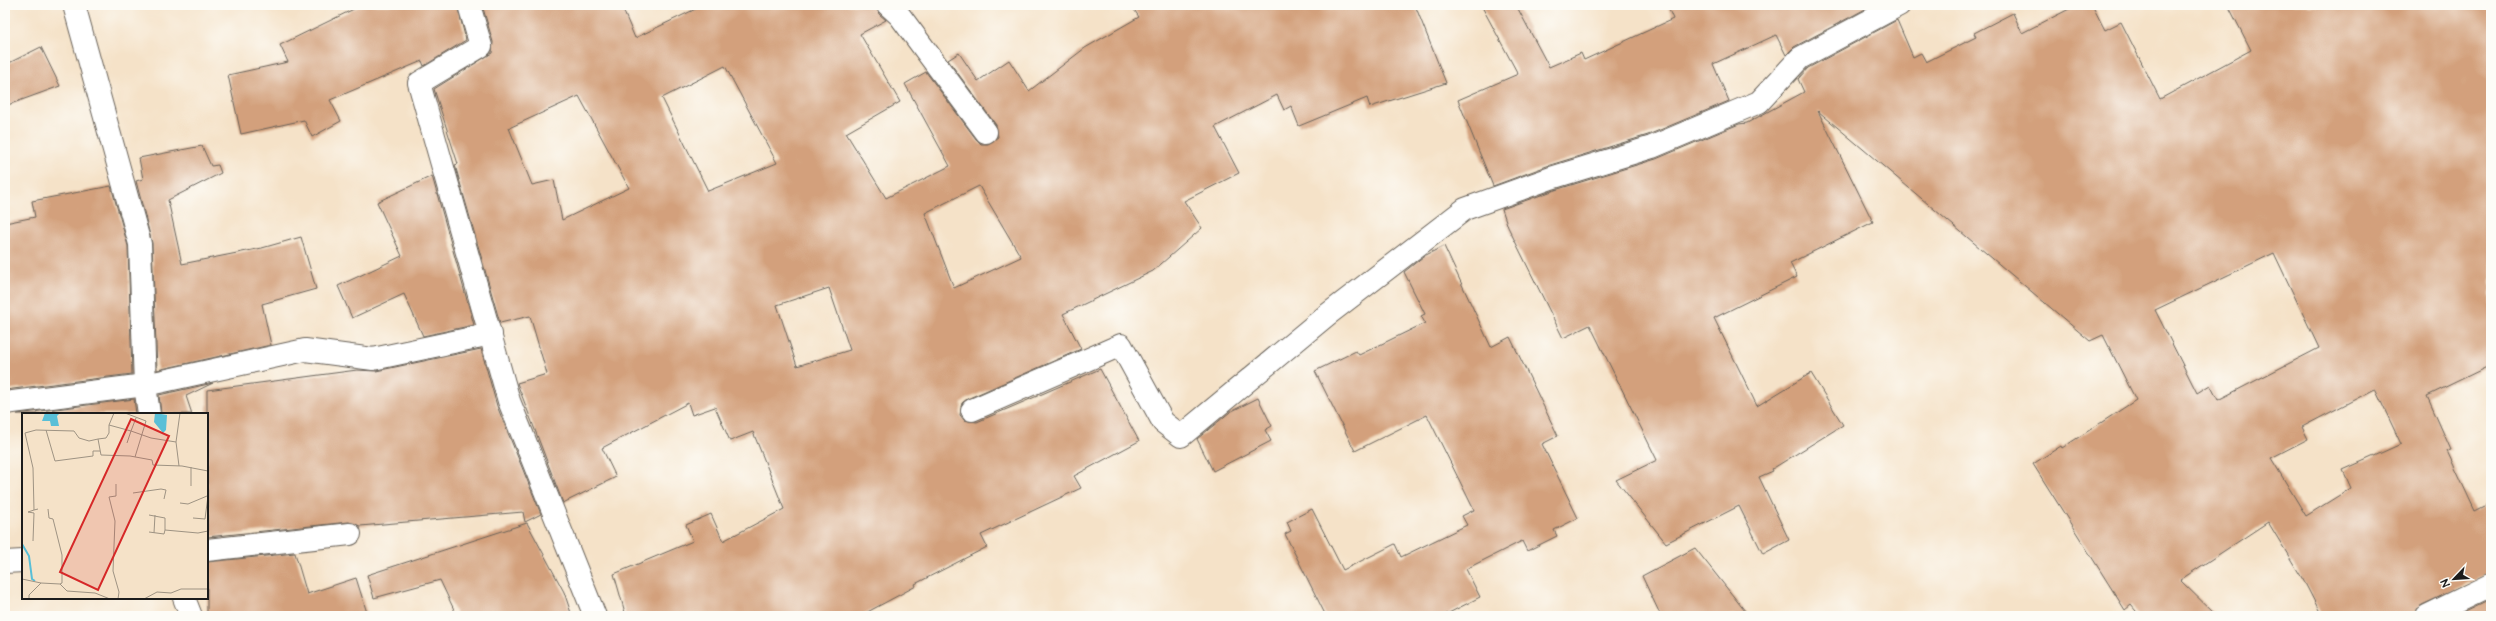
<svg xmlns="http://www.w3.org/2000/svg" width="2496" height="621" font-family="'Architects Daughter',sans-serif">
<rect width="100%" height="100%" fill="#fdfcf7"/>
<filter id="ink" filterUnits="userSpaceOnUse"><feTurbulence type="fractalNoise" baseFrequency=".025" numOctaves="2"/><feDisplacementMap in="SourceGraphic" scale="8" xChannelSelector="R" yChannelSelector="G"/><feConvolveMatrix kernelMatrix="1 2 1 2 8 2 1 2 1" color-interpolation-filters="sRGB"/></filter>
<filter id="wash" filterUnits="userSpaceOnUse"><feTurbulence type="fractalNoise" baseFrequency=".012" numOctaves="4" result="noise"/><feDisplacementMap in="SourceGraphic" scale="16" xChannelSelector="R" yChannelSelector="G"/><feGaussianBlur stdDeviation="0.9" result="paint"/><feColorMatrix in="noise" values="0 0 0 0 0 0 0 0 0 0 0 0 0 0 0 0 0 1.4 0 .05"/><feComposite in="paint" operator="in"/></filter>
<g filter="url(#wash)">
<rect width="100%" height="100%" fill="#f5e2c8"/>
<g id="blocks">
<g fill="#d3a07c" fill-rule="evenodd">
<path d="M362,5H457L466,40L424,66L422,61L330,100L341,121L312,137L304,120L241,134L228,75L288,62L280,45Z"/>
<path d="M482,5H621L635,38L704,5H876L879,14L886,20L860,34L900,102L846,133L886,198L950,166L905,84L926,72L976,139L981,144H988L998,137L996,125L948,60L959,53L978,81L1009,60L1029,91L1085,48L1139,17L1131,5H1415L1446,83L1370,107L1367,98L1299,126L1291,106L1284,110L1277,95L1215,127L1239,173L1184,201L1202,228L1153,271L1063,314L1081,349L967,399L962,403L960,415L964,420L977,422L1100,369L1139,441L1074,476L1081,488L981,535L987,547L915,584L916,586L860,616H626L614,574L693,541L686,525L711,514L723,541L784,509L753,432L730,441L715,407L692,415L688,403L602,448L616,477L563,503L517,383L547,374L530,316L500,323L455,165L458,164L434,89L492,53L493,42ZM725,66L777,163L708,191L662,98ZM579,96L629,188L562,220L554,180L532,185L509,128ZM979,186L1021,257L954,288L925,213ZM829,288L850,350L797,366L777,305Z"/>
<path d="M1481,5H1516L1549,67L1581,53L1584,60L1673,19L1667,5H1873L1794,47L1786,55L1776,35L1713,64L1729,101L1648,135L1547,166L1493,186L1458,100L1518,74Z"/>
<path d="M2077,5H2092L2105,30L2121,22L2160,99L2251,50L2228,5H2491V365L2427,396L2451,450L2447,451L2475,511L2491,503V573L2422,605L2416,609L2415,616H2322L2305,583L2268,522L2180,580L2217,616H2140L2131,605L2125,610L2033,464L2061,446L2062,448L2136,400L2103,335L2090,341L1818,111L1873,222L1790,263L1797,277L1714,318L1757,406L1811,373L1843,425L1772,469L1773,471L1759,477L1789,540L1763,554L1739,506L1666,543L1616,480L1657,460L1590,325L1563,338L1508,227L1502,209L1555,190L1656,159L1739,124L1747,123L1804,92L1798,79L1808,68L1897,20L1913,57L1921,53L1926,62L1976,37L1974,33L2013,13L2022,33ZM2274,253L2319,348L2218,400L2210,385L2197,393L2155,310ZM2375,389L2401,444L2343,470L2351,488L2306,516L2271,458L2308,439L2302,427Z"/>
<path d="M41,47L60,86L5,106V65Z"/>
<path d="M202,146L211,166L218,165L221,173L168,200L182,264L262,248L301,237L316,289L262,304L271,345L157,370L152,243L136,181L143,179L139,158Z"/>
<path d="M432,176L474,325L423,336L404,294L352,318L338,286L402,256L377,202Z"/>
<path d="M111,186L128,246L132,374L5,390V223L35,217L32,201Z"/>
<path d="M1444,246L1491,347L1510,337L1558,436L1542,444L1578,518L1554,530L1557,536L1527,551L1522,541L1466,569L1480,597L1443,616H1326L1285,534L1291,531L1287,522L1312,509L1343,570L1395,544L1401,557L1467,525L1462,516L1474,510L1427,415L1355,451L1315,371L1356,351L1359,355L1425,323L1421,316L1425,314L1404,272L1424,256Z"/>
<path d="M481,349L497,406L541,514L525,522L523,512L360,526L349,522L207,537V390L357,370L376,371Z"/>
<path d="M213,383L186,396L192,414H161L159,395Z"/>
<path d="M1258,398L1272,426L1265,430L1271,441L1213,471L1197,439L1230,412Z"/>
<path d="M134,399L136,414H17Z"/>
<path d="M527,523L564,592L572,616H457L440,580L374,598L367,575Z"/>
<path d="M1695,548L1749,616H1661L1642,576Z"/>
<path d="M295,553L307,594L356,578L368,616H207V562Z"/>
<path d="M2491,599V616H2456Z"/>
</g>
</g>
</g>
<g filter="url(#ink)">
<use href="#blocks" fill-opacity="0" stroke="#686158" stroke-width="1"/>
<g fill="none" stroke-linecap="round" stroke-linejoin="round">
<g stroke="#686158" stroke-width="24">
<g id="minor">
<path d="M74,5L140,244L145,385L149,414"/>
<path d="M469,5L481,46L419,83L509,401L595,616"/>
<path d="M888,5L900,16L986,132"/>
<path d="M5,403L145,385L305,350L373,359L491,334"/>
<path d="M972,410L1121,345L1163,422L1181,436L1327,315L1465,209L1551,178L1652,147L1759,102L1800,58L1899,5"/>
<path d="M207,550L350,534"/>
<path d="M5,562L23,561"/>
<path d="M184,598L191,616"/>
<path d="M2427,616L2491,585"/>
</g>
</g>
<use href="#minor" stroke="#fff" stroke-width="22"/>
</g>
</g>
<g transform="translate(22 413)">
<rect width="186" height="186" fill="#f5e2c8"/>
<path d="M23,0H38L35,3L37,13H29L28,8H20ZM133,0L145,2L144,17L141,20L132,9Z" fill="#59bfd7"/>
<path fill="none" stroke="#59bfd7" stroke-width="2" d="M0,131L7,143L10,166L13,168"/>
<path fill="none" stroke="#9e9383" stroke-width="1" d="M103,0L124,8L113,44M114,5L109,18L129,25L154,29M87,12L109,18L105,30M24,17L33,48L71,43V38H78M76,26L84,25L87,20V12L92,0M157,53L154,29L158,0M169,54V73M94,71V83L87,84L93,108L91,158L97,179L96,186M111,80L139,76L144,77L142,86M158,90L166,91L185,83M16,96L12,97L11,55L3,20L14,17L52,18L57,25L67,28L76,26L79,42L108,43L130,47L131,52L160,53L186,58M26,96L27,105L31,106L40,142V170L38,171M127,102L143,105V117L142,121L127,119M171,105L183,106L186,83M143,117L176,120L186,118M132,120L133,102M11,128L12,100L6,99L12,97M0,166L19,170M7,186V182L19,170L38,171L45,178L73,180L88,186M122,186L135,179L149,180L159,176H186"/>
<path fill="#d62828" fill-opacity="0.15" stroke="#d62828" stroke-width="2" d="M109,6L147,23L76,177L38,159Z"/>
<rect width="186" height="186" fill="none" stroke="#1c1c1c" stroke-width="2"/>
</g>
<rect width="2496" height="621" fill="none" stroke="#fdfcf7" stroke-width="20"/>
<g transform="translate(2454 579) rotate(245)" stroke="#fdfcf7" stroke-width="3" paint-order="stroke">
<path d="M0-3L7 15L0 10L-7 15Z" fill="#1c1c1c"/>
<text y="-6" font-size="11" font-weight="bold" text-anchor="middle" fill="#1c1c1c">N</text>
</g>
</svg>
